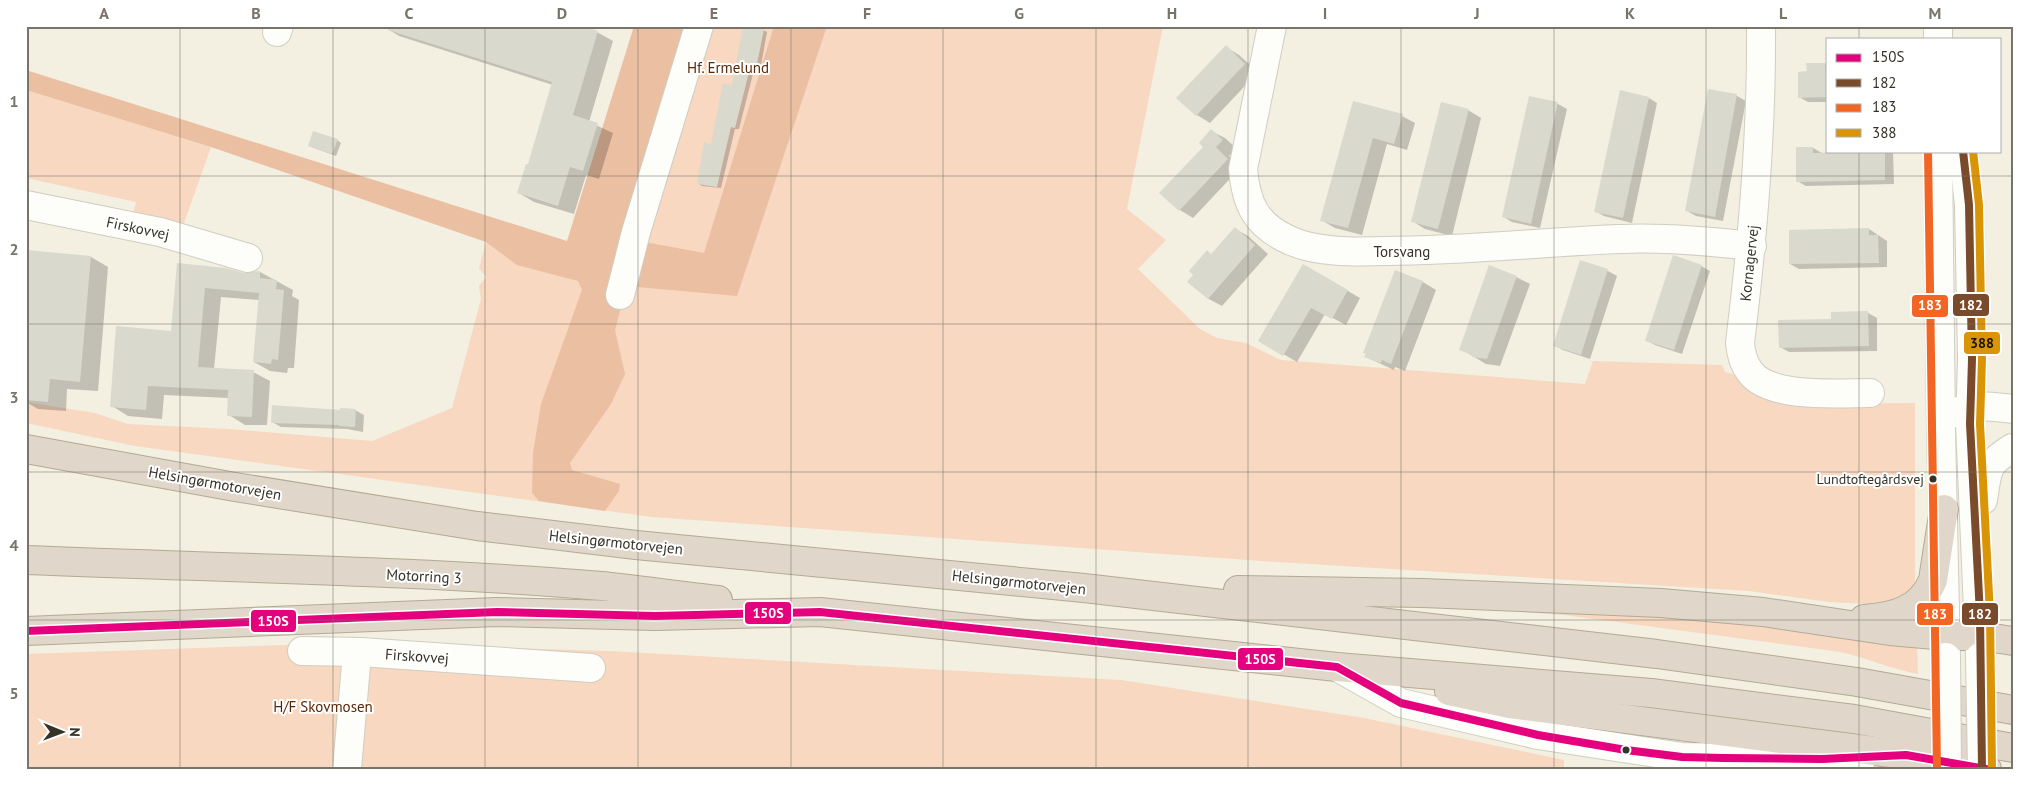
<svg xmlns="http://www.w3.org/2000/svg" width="2039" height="795" font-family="'PT Sans',sans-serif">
<rect width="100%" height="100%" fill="#f3efe1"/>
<g fill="#f8d8c1">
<path d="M707,26H1163L1127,209L1166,240L1138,269L1200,329L1217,338L1246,343L1281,360L1585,384L1593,361L1722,365L1725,372L1733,374L1793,404L1915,403V589L1887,605L1829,602L1749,591L1261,561L652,517L135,446L26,423V402L95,413L128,424L229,429L372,441L452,408L481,299L479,286L486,277L479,268L486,242L567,241Z"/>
<path d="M26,90L211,147L184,223L133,214L136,202L26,178Z"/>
<path d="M1522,609L1719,621L1917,642L1918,674C1891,669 1867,658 1841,652L1564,615L1523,612Z"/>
<path d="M342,643L610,651L1121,680L1364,718L1564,760V769H26V654Z"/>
</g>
<path fill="#ebbfa1" d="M634,26H689L634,240L704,253L774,26H827L737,296L637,287L620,311L615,330L625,374L611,404L570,463L572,470L620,484L619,491L605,511L539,501L532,493L533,453L541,404L582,290L578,281L517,265L486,242L211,147L26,90V70L567,241Z"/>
<g fill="#0003">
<path d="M383,26H580L597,32L613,41L589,122L613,133L599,179L586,175L574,214L534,202L519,193L529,166L553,85L399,36Z"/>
<path d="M763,30L767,32L760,71L754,70L739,129H735L721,188L702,186L698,183L732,86Z"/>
<path d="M1226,47L1239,55L1258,72L1210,123L1197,115L1178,98Z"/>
<path d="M1825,64L1828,66V102H1808L1799,97L1808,73Z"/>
<path d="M1709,90L1737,96L1746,101L1723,221L1696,216L1687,211Z"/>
<path d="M1530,97L1558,104L1567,109L1540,228L1512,222L1504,217Z"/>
<path d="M1649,98L1657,103L1632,223L1604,216L1595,211Z"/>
<path d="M1354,102L1402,116L1415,123L1407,150L1387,144L1362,235L1335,228L1321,220Z"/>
<path d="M1468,110L1481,118L1452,236L1425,229L1412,221Z"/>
<path d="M1211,131L1225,138L1236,148L1229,156L1241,167L1193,218L1180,210L1161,193L1204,147Z"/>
<path d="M337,140L341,143L336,156L309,146Z"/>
<path d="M1813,148L1822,153H1867V151H1891L1893,152L1894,184L1806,186L1797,181Z"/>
<path d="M1235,229L1248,236L1268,254L1222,306L1207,298L1195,274Z"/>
<path d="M1869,229L1887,241V267L1799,269L1790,264Z"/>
<path d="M28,252L91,257L108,267L98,391L67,389L66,411L38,409L26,402V273Z"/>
<path d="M1581,262L1608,271L1617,276L1590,359L1563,350L1554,345Z"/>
<path d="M178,265L244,274L260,272L293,290L292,296L299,300L294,368H288L287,373L270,371L254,362L260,300L221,297L214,369L253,372L270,381L267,425H245L229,415V398L164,395L162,419L128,416L112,406L172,332Z"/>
<path d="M1303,265L1360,298L1346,325L1325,314L1297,362L1259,340Z"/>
<path d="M1701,266L1710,271L1682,354L1655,345L1646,340Z"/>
<path d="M1396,271L1423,282L1436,290L1405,371L1395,367L1394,370L1366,357Z"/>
<path d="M1516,277L1530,284L1500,366L1486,364L1461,349Z"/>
<path d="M1868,313L1877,318V351L1789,352L1780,347L1833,320Z"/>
<path d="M355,410L364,415L363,432L347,429L281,427L272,422Z"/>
</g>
<g fill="#dad9cd">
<path d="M388,26H584L598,31L573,115L598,123L583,171L570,167L558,206L517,193L526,164H528L552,82L388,30Z"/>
<path d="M743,26L764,29L756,69L750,68L735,128L731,127L717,187L697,184L704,142L711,144L723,83L732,85Z"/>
<path d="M1226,45L1245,64L1196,116L1176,98Z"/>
<path d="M1806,63H1825L1826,71H1828V97L1798,98V72L1807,71Z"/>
<path d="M1708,89L1737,94L1715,217L1685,211Z"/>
<path d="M1620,90L1649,97L1623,218L1594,212Z"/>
<path d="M1529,96L1558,102L1531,224L1502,217Z"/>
<path d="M1353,101L1403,114L1394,144L1373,138L1348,228L1320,221Z"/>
<path d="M1441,102L1469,109L1438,229L1411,222Z"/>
<path d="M1211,129L1223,140L1216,147L1228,159L1179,211L1159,193L1203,147L1199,143Z"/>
<path d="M313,131L338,139L332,154L308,146Z"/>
<path d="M1796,147H1813V153L1885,151V180L1796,182Z"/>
<path d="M1235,227L1255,245L1208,299L1187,282L1193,275L1189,271L1207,250L1211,254Z"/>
<path d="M1869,228V235H1878L1879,263L1789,264V230Z"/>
<path d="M27,250L91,256L80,382L50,379L48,402L26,400Z"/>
<path d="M1673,255L1702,265L1674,350L1645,341Z"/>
<path d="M1580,260L1608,269L1581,355L1553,346Z"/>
<path d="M177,263L226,268L244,273L260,271V278L277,280L276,289L284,290L278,360L272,359L271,364L253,362L259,293L205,288L198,367L254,370L252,417L227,416L228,390L148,386L146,410L110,407L116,326L171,331Z"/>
<path d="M1303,264L1348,290L1332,319L1311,308L1283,356L1258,341Z"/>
<path d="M1489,265L1517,276L1487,359L1472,357V355L1459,350Z"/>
<path d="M1395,270L1423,281L1391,364L1382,360L1381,363L1364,357L1366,354L1363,353Z"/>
<path d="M1868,311L1869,346L1779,348L1778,320L1831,319V312Z"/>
<path d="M272,405L340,410V408L356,409L355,427L339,426V425L271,423Z"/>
</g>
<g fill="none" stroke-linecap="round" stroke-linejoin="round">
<g stroke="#d0cdc1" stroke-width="30">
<g id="minor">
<path d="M1272,26L1243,169C1246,204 1256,225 1289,240C1316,253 1356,252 1386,251C1464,251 1542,242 1620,239C1664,237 1708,241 1752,246"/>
<path d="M1761,26C1762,133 1753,237 1740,343C1741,354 1743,363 1750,372C1770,399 1839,393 1870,393"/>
<path d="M1938,26V39"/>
<path d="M277,32L279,26"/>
<path d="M1938,151L1941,430L1946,657"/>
<path d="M1963,151L1969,205L1972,359L1970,424L1980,657"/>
<path d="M26,205L160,232L248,258"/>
<path d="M620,295L636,232L699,26"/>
<path d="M1956,413C1971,402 1995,407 2013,409"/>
<path d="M1983,500C1988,469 1985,465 2012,448"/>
<path d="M302,651L361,652"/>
<path d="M1337,667L1401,703L1538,735L1682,757L1822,759L1863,757"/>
<path d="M347,769L356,665L361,652L591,668"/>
</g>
</g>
<g stroke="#b3a996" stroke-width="30">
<g id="highway">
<path d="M26,449L235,487L477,526L636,545L1084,588L1657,654L1857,682L2013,710"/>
<path d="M26,560C218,568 411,570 602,586C641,590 679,596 718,600"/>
<path d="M1238,590L1423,593L1661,603L1763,612L1890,631L1946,636H1980L2013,641"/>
<path d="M1864,619C1894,617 1921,610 1933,580L1944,509"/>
<path d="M26,631L497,612L655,616L820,612L1337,667L1651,693L1854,719L2013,748"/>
<path d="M1449,691L1510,704L1906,755L1987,769"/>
</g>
</g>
<use href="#minor" stroke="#fdfdfa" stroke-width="28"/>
<use href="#highway" stroke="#e0d7ca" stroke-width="28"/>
<g stroke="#d0cdc1" stroke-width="30" stroke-linecap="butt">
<g id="minor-bridge">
<path d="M1946,657L1947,769"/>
<path d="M1980,657L1982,769"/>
</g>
</g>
<use href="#minor-bridge" stroke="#fdfdfa" stroke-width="28"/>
<g stroke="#fff" stroke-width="11">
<path id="bus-1" d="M26,631L497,612L655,616L820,612L1337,667L1401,703L1538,735L1626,750L1682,757L1723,758L1822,759L1906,755L1986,769"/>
</g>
<g stroke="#fff" stroke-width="11">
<path id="bus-2" d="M1963,151L1969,205L1972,359L1970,424L1980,615L1982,769"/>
</g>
<g stroke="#fff" stroke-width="11">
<path id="bus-3" d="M1928,151L1937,769"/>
</g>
<g stroke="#fff" stroke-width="11">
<path id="bus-4" d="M1973,151L1979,205L1982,359L1980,424L1990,614L1992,769"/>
</g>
<use href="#bus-1" stroke="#e5007d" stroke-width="8"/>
<use href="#bus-2" stroke="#7a4b2a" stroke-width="8"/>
<use href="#bus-3" stroke="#f26522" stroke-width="8"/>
<use href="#bus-4" stroke="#da9506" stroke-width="8"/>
</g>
<path fill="none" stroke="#787469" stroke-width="1" stroke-opacity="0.55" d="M180,26V769M333,26V769M485,26V769M638,26V769M791,26V769M943,26V769M1096,26V769M1248,26V769M1401,26V769M1554,26V769M1706,26V769M1859,26V39M1859,151V769M26,176H2013M26,324H2013M26,472H2013M26,620H2013"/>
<g fill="#353228" stroke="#fff" stroke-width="2">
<circle cx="1933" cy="479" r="4.5"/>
<circle cx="1626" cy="750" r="4.5"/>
</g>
<g text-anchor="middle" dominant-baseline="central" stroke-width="4" stroke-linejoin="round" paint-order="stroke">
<g font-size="14" fill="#353228" stroke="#fff" text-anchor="end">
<text x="1924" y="479">Lundtoftegårdsvej</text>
</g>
<g font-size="15" fill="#582805" stroke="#fff">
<text x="728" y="67">Hf. Ermelund</text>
<text x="323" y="706">H/F Skovmosen</text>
</g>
<g font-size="15" fill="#353228" stroke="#fff">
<text transform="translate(138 228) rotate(12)">Firskovvej</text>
<text x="1402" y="251">Torsvang</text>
<text transform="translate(1749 263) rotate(-84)">Kornagervej</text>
<text transform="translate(215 483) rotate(10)">Helsingørmotorvejen</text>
<text transform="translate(616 542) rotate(6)">Helsingørmotorvejen</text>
<text transform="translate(424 576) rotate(3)">Motorring 3</text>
<text transform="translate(1019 582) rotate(6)">Helsingørmotorvejen</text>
<text transform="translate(417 656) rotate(4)">Firskovvej</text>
</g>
</g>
<g stroke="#fff" stroke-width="2">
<rect x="1952" y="293" width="38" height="24" rx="5" fill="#7a4b2a"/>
<rect x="1911" y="294" width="38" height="24" rx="5" fill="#f26522"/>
<rect x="1963" y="331" width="38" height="24" rx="5" fill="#da9506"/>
<rect x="744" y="601" width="48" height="24" rx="5" fill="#e5007d"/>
<rect x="1961" y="602" width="38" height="24" rx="5" fill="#7a4b2a"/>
<rect x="1916" y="602" width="38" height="24" rx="5" fill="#f26522"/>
<rect x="250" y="609" width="47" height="24" rx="5" fill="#e5007d"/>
<rect x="1237" y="647" width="47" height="24" rx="5" fill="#e5007d"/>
</g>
<g font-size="14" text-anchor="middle" font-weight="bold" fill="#fff">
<text x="1971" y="310">182</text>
<text x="1930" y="310">183</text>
<text x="768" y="618">150S</text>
<text x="1980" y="619">182</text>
<text x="1935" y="619">183</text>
<text x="273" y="626">150S</text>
<text x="1260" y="664">150S</text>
</g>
<g font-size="14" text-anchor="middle" font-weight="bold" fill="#111">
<text x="1982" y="348">388</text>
</g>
<rect width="2039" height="795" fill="none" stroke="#ffffff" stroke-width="55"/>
<rect x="1826" y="38" width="175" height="115" fill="#ffffff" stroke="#aeada9"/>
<rect x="1836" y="54" width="25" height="8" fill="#e5007d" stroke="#aeada9"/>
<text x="1872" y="62" font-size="15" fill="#353228">150S</text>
<rect x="1836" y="79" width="25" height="8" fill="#7a4b2a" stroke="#aeada9"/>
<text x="1872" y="88" font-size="15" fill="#353228">182</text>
<rect x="1836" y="104" width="25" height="8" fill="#f26522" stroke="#aeada9"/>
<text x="1872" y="112" font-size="15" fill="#353228">183</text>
<rect x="1836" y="129" width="25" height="8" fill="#da9506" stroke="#aeada9"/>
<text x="1872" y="138" font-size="15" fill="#353228">388</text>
<g transform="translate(62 732) rotate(91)" stroke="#ffffff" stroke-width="4" paint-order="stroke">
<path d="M0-4L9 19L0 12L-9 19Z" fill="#353228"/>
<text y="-8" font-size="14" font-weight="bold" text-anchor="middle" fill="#353228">N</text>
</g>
<rect x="28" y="28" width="1984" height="740" fill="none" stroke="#787469" stroke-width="2"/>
<g font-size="16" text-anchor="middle" font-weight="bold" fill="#787469">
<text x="104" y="19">A</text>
<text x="256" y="19">B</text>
<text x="409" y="19">C</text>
<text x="562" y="19">D</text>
<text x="714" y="19">E</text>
<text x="867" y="19">F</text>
<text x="1019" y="19">G</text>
<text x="1172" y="19">H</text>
<text x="1325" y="19">I</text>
<text x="1477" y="19">J</text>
<text x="1630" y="19">K</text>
<text x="1783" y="19">L</text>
<text x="1935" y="19">M</text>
<text x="14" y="107">1</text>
<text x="14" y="255">2</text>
<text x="14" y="403">3</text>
<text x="14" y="551">4</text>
<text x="14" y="699">5</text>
</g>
</svg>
